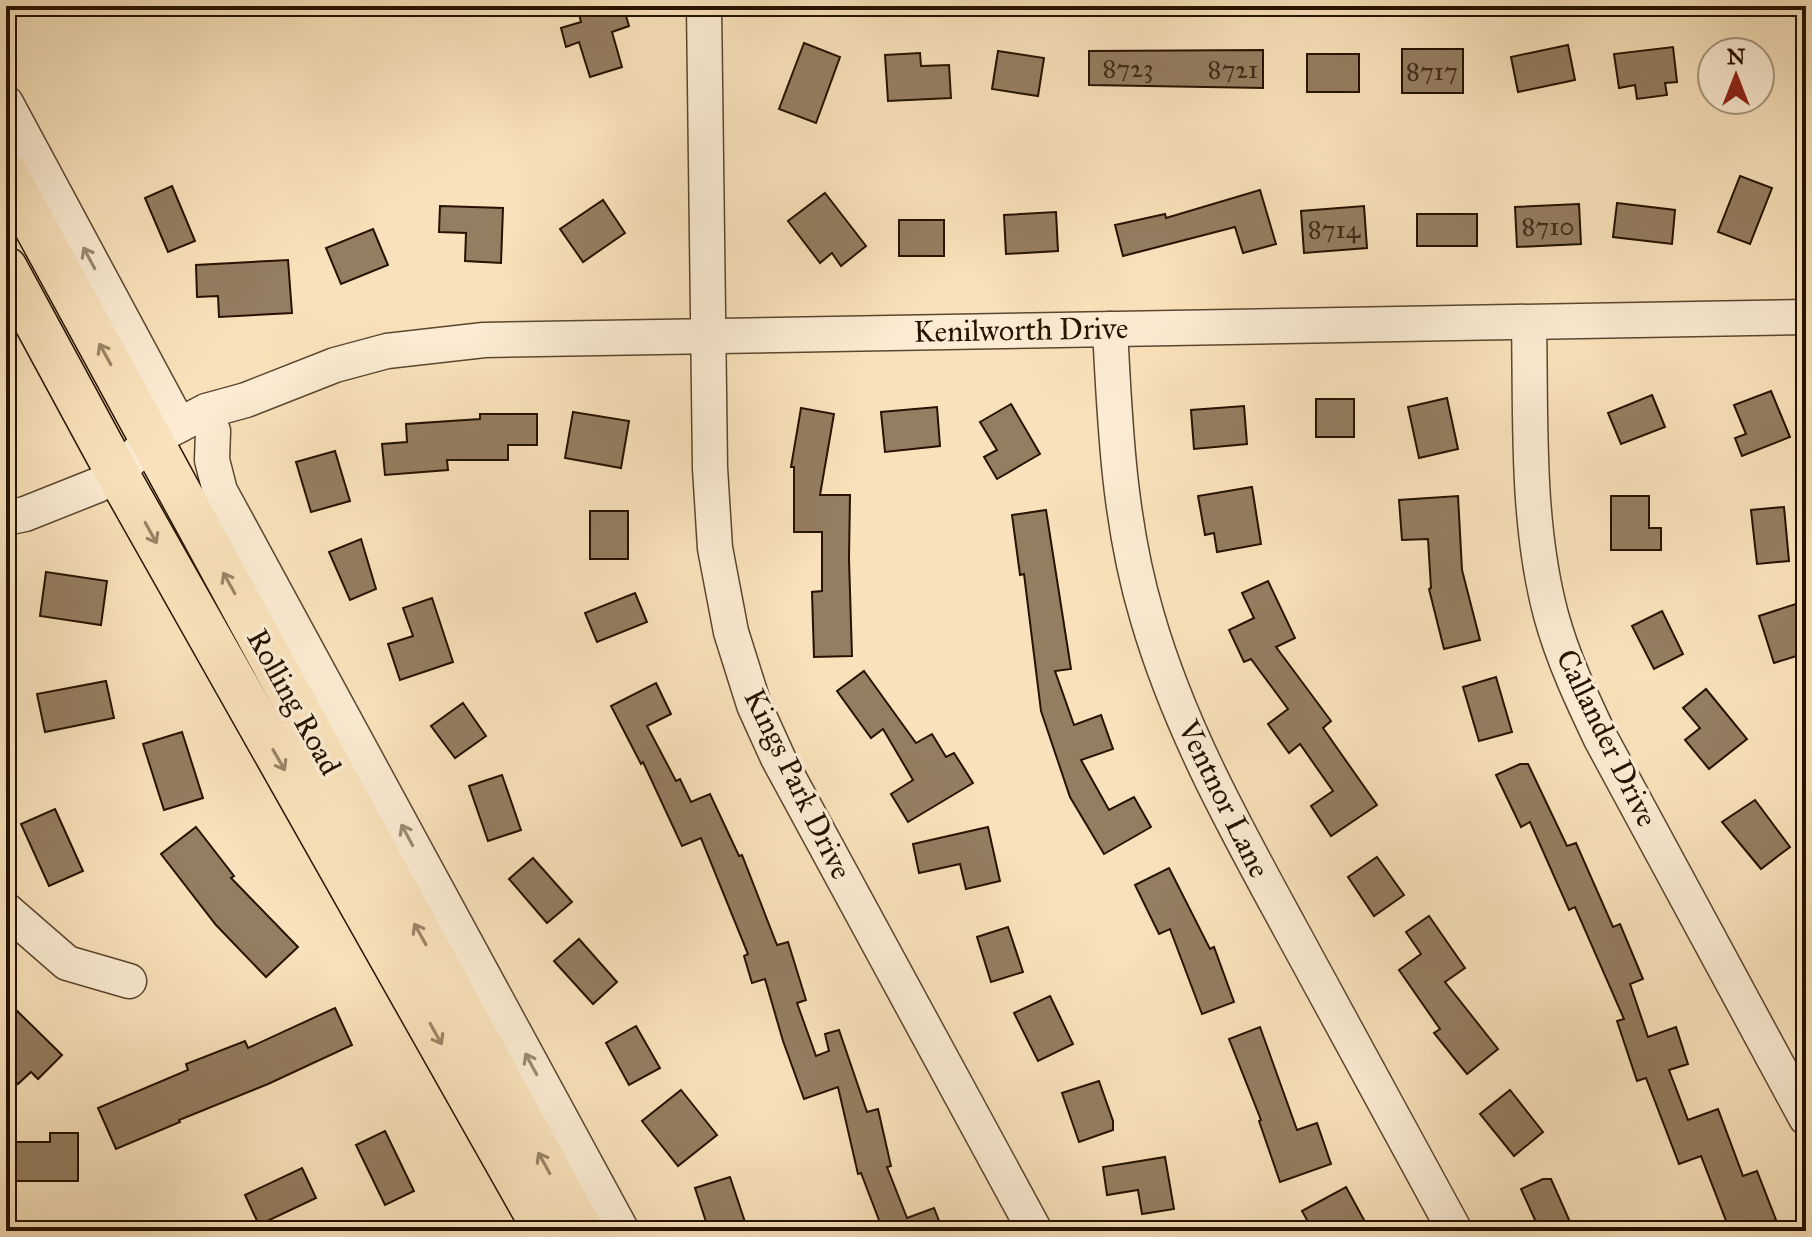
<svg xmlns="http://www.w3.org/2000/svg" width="1812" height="1237" font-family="'IM FELL Great Primer',serif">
<rect width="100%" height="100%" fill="#f9e2bb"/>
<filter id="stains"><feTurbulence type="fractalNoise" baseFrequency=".0025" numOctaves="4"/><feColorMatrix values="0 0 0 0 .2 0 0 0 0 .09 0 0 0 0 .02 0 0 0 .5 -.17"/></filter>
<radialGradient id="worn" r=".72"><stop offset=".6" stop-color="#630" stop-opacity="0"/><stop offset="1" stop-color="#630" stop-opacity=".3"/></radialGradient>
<g fill="#947e61" stroke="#261200" stroke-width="2">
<path d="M577,6H604L606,14L624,9L629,26L612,32L622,67L590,77L579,42L566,47L561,28L581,22Z"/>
<path d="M804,43L840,57L816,123L779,109Z"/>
<path d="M1568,45L1575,80L1518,92L1511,57Z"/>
<path d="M1673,47L1677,82L1665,83L1667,95L1637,99L1635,85L1619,88L1614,54Z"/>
<rect x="1402" y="49" width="61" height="44"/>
<path d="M1263,50V88L1089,85V51Z"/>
<path d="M998,51L1044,58L1038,96L992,89Z"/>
<path d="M920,53L921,66L949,65L951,98L888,101L885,55Z"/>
<rect x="1307" y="54" width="52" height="38"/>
<path d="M1740,176L1772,188L1750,244L1718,232Z"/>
<path d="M172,186L195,241L168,252L145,198Z"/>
<path d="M1260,190L1276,244L1243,253L1235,227L1123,256L1115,225L1165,214L1166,218Z"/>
<path d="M825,193L866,246L841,266L832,253L820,263L788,221Z"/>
<path d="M603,200L625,233L583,262L560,229Z"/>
<path d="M1617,203L1675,210L1672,244L1613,237Z"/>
<path d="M1579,204L1581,244L1517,247L1515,207Z"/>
<path d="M440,206L503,208L501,263L465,261L466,233L439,232Z"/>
<path d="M1364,206L1367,248L1304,253L1301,211Z"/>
<path d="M1056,212L1058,251L1006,254L1004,215Z"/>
<rect x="1417" y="214" width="60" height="32"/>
<rect x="899" y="220" width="45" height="36"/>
<path d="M373,229L388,265L341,284L326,248Z"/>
<path d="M288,260L292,313L219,317L218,296L197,297L196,265Z"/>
<path d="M1771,391L1790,437L1742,456L1735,438L1746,434L1734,405Z"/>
<path d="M1652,395L1665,427L1621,444L1608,413Z"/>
<path d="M1447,398L1458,449L1419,458L1408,407Z"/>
<rect x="1316" y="399" width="38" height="38"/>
<path d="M1011,404L1040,454L997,479L984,457L997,450L980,422Z"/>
<path d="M1244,406L1247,444L1194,449L1191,410Z"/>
<path d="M937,407L940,446L885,452L881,412Z"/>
<path d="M801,408L834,414L820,495H850L849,559L852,656L814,657L812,592L822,591V532H794V467H791Z"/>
<path d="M573,412L629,421L621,468L565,458Z"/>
<path d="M480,414H537V445H508V460H447L448,470L385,475L382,444L407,442L406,424L480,419Z"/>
<path d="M335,451L350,501L311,512L296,462Z"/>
<path d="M1252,487L1261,544L1217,552L1214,533L1205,535L1198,496Z"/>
<path d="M1458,496L1462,570L1480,640L1444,649L1429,589L1431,588L1428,539L1402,540L1399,500Z"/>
<path d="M1611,496H1649V528H1661V550H1611Z"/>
<path d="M1784,507L1789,561L1757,564L1751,510Z"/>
<path d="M1046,510L1071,669L1055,671L1074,725L1101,715L1113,749L1081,760L1109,810L1134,797L1151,827L1104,854L1070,797L1041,711L1024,574L1020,575L1012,515Z"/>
<rect x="590" y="511" width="38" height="48"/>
<path d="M361,539L376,589L350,600L329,552Z"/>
<path d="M46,572L107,581L101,625L40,616Z"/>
<path d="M1268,581L1295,638L1276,647L1331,721L1323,728L1377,805L1331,836L1311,806L1333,791L1300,744L1289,753L1268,724L1288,709L1251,659L1244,662L1229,630L1254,618L1242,593Z"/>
<path d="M635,593L647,622L597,642L585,613Z"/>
<path d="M432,598L453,662L400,680L388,644L413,636L403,608Z"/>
<path d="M1802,602L1806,615V653L1774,663L1759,616Z"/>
<path d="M1662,611L1683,654L1654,669L1632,626Z"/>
<path d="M864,671L916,743L932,734L946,757L954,753L973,783L908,822L891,794L913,780L883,729L871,738L837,691Z"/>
<path d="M1496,677L1512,732L1479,741L1463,687Z"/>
<path d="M106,681L114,718L45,732L37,694Z"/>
<path d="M656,683L671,714L647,726L676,781L680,779L691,802L710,794L739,856L742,855L777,945L788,942L806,1000L797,1003L816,1056L829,1051L825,1034L839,1030L867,1112L878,1109L891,1166L887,1167L907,1218L934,1208L943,1231H879L882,1228L861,1173L858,1174L838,1087L804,1099L783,1041L765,979L752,983L744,956L748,954L701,838L682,846L643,762L641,764L611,706Z"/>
<path d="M1706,689L1747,739L1709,769L1685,740L1700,728L1683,708Z"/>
<path d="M463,703L486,736L455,758L431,726Z"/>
<path d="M182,732L203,798L164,810L143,744Z"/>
<path d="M1520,764H1528L1567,846L1576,843L1613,927L1620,924L1643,979L1630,984L1648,1037L1676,1027L1688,1064L1669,1070L1688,1120L1718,1109L1743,1176L1757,1171L1776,1220L1746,1231H1730L1701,1156L1679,1164L1646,1078L1637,1081L1617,1021L1624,1019L1575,907L1569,910L1530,822L1521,827L1496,775Z"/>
<path d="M502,775L521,830L488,841L469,786Z"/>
<path d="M1755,800L1790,847L1761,869L1722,822Z"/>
<path d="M55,809L83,871L49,886L21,824Z"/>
<path d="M196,827L234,876L231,878L298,947L266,977L216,925L161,854Z"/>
<path d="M988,827L1000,881L966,889L960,864L919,873L913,844Z"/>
<path d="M1377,857L1404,895L1374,916L1348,877Z"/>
<path d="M533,858L572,902L547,923L509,879Z"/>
<path d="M1169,868L1210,949L1214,947L1234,1002L1202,1014L1170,929L1159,934L1135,885Z"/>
<path d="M1429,916L1465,968L1445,982L1498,1049L1467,1074L1434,1033L1440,1029L1399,970L1421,954L1406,932Z"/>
<path d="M1008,927L1023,972L991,982L977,937Z"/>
<path d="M579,939L617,982L593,1004L554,961Z"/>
<path d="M1050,996L1073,1044L1038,1061L1014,1013Z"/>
<path d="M6,1000L62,1055L38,1079L31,1072L18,1084L6,1071Z"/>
<path d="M335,1008L352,1045L268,1084L179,1120L180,1122L116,1149L98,1108L188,1070L186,1064L245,1041L248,1048Z"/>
<path d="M636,1026L660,1068L629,1085L606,1043Z"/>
<path d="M1260,1027L1297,1130L1317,1123L1331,1164L1280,1182L1259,1121L1261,1120L1229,1039Z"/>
<path d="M1099,1081L1113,1121V1130L1079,1142L1062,1093Z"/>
<path d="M681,1090L717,1135L678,1166L642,1121Z"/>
<path d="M1510,1090L1543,1132L1514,1156L1480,1114Z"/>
<path d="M385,1131L414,1191L385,1205L356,1145Z"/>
<path d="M50,1133H78V1181H16V1142H50Z"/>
<path d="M1165,1157L1174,1209L1142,1214L1138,1190L1107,1195L1103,1167Z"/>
<path d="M302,1168L316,1198L259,1225L245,1195Z"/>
<path d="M730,1177L748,1231H709L695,1188Z"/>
<path d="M1543,1179H1551L1574,1231H1540L1521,1189Z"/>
<path d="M1346,1187L1370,1231H1313L1302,1211Z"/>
</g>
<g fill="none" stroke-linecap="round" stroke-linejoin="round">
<g stroke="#5b462f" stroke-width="37">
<g id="minor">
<path d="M704,6L710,468L715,548L731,632L754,705L778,758L1035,1231"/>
<path d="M6,103L179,425"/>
<path d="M1529,323C1531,420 1526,521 1551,615C1563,659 1582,699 1601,739L1806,1118"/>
<path d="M1110,329C1115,426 1119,522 1147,616C1179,727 1235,827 1290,928C1345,1029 1400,1130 1455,1231"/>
<path d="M213,431L212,460L220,491L622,1231"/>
<path d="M6,518L25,514L98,485L117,473L151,440L206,411L246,400L335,365L387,351L484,340L1806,317"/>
<path d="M6,910L67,963L129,981"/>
</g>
</g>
<g stroke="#261200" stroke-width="45">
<g id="major">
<path d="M6,173L582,1231"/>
<path d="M6,268L117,473L545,1231"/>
</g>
</g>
<use href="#minor" stroke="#fbecd3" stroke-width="34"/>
<use href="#major" stroke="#f9e2bb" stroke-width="42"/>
</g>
<defs><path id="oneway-shaft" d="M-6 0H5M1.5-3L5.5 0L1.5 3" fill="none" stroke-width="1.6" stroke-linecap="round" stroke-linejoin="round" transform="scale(2)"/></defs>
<g stroke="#9b8a74">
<use href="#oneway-shaft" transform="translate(89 258) rotate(-118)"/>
<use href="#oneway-shaft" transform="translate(407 835) rotate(-118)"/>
<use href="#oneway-shaft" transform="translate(531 1064) rotate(-118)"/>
</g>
<g stroke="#9a8467">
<use href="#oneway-shaft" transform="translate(105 354) rotate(-119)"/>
<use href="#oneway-shaft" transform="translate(151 533) rotate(61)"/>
<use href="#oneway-shaft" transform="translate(229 583) rotate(-119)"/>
<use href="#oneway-shaft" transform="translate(279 760) rotate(60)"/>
<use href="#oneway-shaft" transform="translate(420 934) rotate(-119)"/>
<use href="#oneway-shaft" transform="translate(436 1034) rotate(61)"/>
<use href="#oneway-shaft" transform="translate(544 1163) rotate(-119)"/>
</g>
<g text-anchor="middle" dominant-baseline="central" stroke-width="7" stroke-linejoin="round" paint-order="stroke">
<g font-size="26" fill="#422d18">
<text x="1128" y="68">8723</text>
<text x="1233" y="69">8721</text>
<text x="1432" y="71">8717</text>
<text x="1548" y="226">8710</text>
<text x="1334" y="229">8714</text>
</g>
<g font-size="30" fill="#261200" stroke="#fbecd3">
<text transform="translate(1021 330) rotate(-1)">Kenilworth Drive</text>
<text transform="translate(294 702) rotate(61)">Rolling Road</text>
<text transform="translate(1607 738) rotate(64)">Callander Drive</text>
<text transform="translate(798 784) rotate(64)">Kings Park Drive</text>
<text transform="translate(1224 799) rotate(64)">Ventnor Lane</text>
</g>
</g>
<rect width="1812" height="1237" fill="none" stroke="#f9e2bb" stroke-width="32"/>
<rect x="8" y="8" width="1796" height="1221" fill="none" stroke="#261200" stroke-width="4"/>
<rect x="16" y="16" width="1780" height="1205" fill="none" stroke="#261200" stroke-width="2"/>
<g transform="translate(1736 76)"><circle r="38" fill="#fbecd3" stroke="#a6957f" stroke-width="2"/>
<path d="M0-6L14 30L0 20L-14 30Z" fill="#8f2418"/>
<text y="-12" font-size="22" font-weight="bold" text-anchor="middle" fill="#261200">N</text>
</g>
<rect width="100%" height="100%" filter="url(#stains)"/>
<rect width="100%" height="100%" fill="url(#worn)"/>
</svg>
